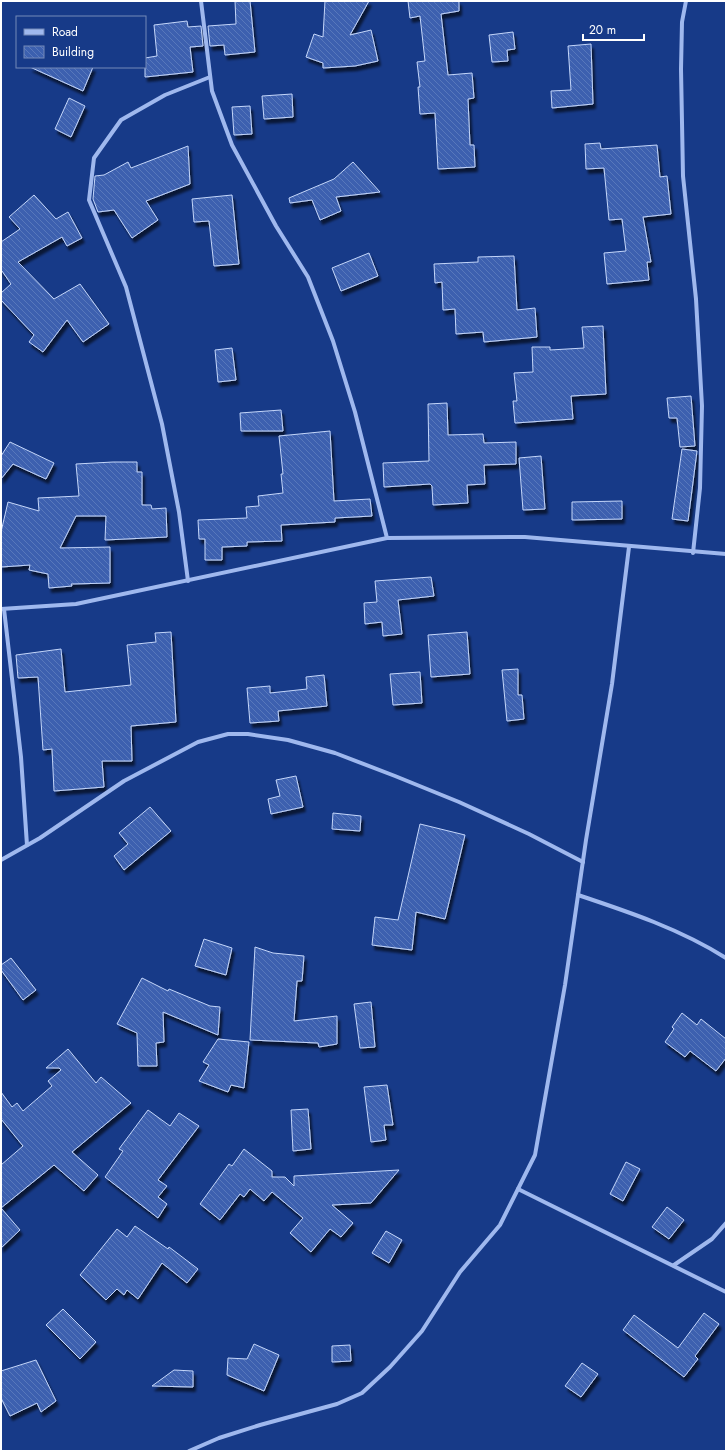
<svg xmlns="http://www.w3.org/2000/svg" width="727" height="1452" font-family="Jost,sans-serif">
<defs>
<pattern id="building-back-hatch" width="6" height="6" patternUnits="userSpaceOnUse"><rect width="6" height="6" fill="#3c60af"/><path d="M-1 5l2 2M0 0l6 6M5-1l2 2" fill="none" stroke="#5978bb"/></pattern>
<filter id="shadow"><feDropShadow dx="2.5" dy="4.5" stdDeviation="1" flood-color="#0009"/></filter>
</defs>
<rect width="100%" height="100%" fill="#173a88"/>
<g fill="url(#building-back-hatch)" stroke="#c4d6fa" filter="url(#shadow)">
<path d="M235,1H250L255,52L225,55L224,45L210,46L208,26L236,24Z"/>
<path d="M325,1H369L350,35L371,30L378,61L355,66L323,68V63L306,57L314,34L323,37Z"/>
<path d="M408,1H459V11L441,14L448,75L472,73L474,98L468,99L470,145H474L475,167L438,169L435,113L420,114L418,87H420L417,62L425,61L420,16L410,18Z"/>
<path d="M187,21L188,27L201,26L203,46L190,47L193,72L145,77V58L157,56L154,25Z"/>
<path d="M513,32L515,49L507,50L508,61L492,62L489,35Z"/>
<path d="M591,44L593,104L552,108L551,91L571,90L568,46Z"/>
<path d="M30,67H93L83,91Z"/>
<path d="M292,94L293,117L264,119L262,96Z"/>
<path d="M69,98L85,106L71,137L55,129Z"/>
<path d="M250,106L252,134L234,135L232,107Z"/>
<path d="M600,143L601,149L657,145L660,177L667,176L671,214L643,217L651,262H647L649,280L607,284L604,253L626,251L622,219L609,220L604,168L586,169L585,144Z"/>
<path d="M188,146L190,184L146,201L158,220L132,238L114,210L98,212L93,199L95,176L104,175L128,162L131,168Z"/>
<path d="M353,162L380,192L336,197L341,211L320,220L312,200L290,203L289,198L334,179Z"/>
<path d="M34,195L56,219L68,212L82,238L67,246L62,237L18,262L54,299L80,284L109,324L83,342L67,320L43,352L29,342L34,335L1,300V293L11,284L2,271L1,272V242L20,229L9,217Z"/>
<path d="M232,195L239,264L214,266L209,221L194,222L192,199Z"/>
<path d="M369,253L378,276L341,291L332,268Z"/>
<path d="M514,256L517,310L535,308L537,337L484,342L483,332L456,334L455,309L443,310L442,282L435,283L434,264L478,262V257Z"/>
<path d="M603,326L606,394L571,396L573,419L515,423L513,401H517L514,373L533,372L532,347H550V350L584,348L582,327Z"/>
<path d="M232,348L236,380L218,382L215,350Z"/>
<path d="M691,396L695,446L680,447L677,418H669L667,398Z"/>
<path d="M447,403L448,435L483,434L484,443L516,442V464L484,465L485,484L467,485L468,503L433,505L432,486L430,484L384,487L383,463L429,461L428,404Z"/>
<path d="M281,410L283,431H241L240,413Z"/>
<path d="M330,431L334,501L370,499L372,516L335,518V522L281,525L282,541L247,542V546L222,547V560H205V539H199L198,520L247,518L246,507L259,506L258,496L283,493L281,474H283L279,436Z"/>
<path d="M10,442L54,463L46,479L13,464L1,479V456Z"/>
<path d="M682,449L697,451L688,521L672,519Z"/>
<path d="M541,456L545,509L523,510L519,458Z"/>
<path d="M113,462H137V472H142V505H151L152,509L166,508L167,537L105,540L106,516H76L60,548L110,547V583L71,584L72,586L49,588L48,574L29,570L30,565L1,567V532L8,502L39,511L38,498L79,496L76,464Z"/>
<path d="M622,501V519L572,520V502Z"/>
<path d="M431,577L434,596L398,600L402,634L383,636L382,622L365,624L364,603L377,602L375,581Z"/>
<path d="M171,632L176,722L131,726L132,761H102L104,787L54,791L52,749L43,750L38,677L18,678L16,655L61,649L65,692L131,685L127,645L156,642L155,633Z"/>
<path d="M467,632L470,674L431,677L428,635Z"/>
<path d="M518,669V695H522L524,719L507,721L502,670Z"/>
<path d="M420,672L422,703L393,705L390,674Z"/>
<path d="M324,675L327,706L278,711L279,721L250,723L247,688L270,686V693L307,689L306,677Z"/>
<path d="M296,776L303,807L271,814L268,799L280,796L276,780Z"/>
<path d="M150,807L171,831L124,870L114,856L128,844L119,833Z"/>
<path d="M333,813L361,816L360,831L332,829Z"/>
<path d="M420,824L465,835L445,919L416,912L412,950L372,945L375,917L398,920Z"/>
<path d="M204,939L232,948L226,975L195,966Z"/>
<path d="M255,947L273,953L304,956L302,981H297L294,1021L337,1016V1044L319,1047L318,1043L250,1040Z"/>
<path d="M11,958L36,990L23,1000L1,970V965Z"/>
<path d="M142,978L168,991L169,989L210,1006L220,1007L218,1035L163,1012L164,1042L156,1043L157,1066H138L137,1033L117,1024Z"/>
<path d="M371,1002L375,1047L360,1048L354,1004Z"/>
<path d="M682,1013L697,1025L701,1019L726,1039V1058L716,1071L690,1051L685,1057L665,1042L674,1029L672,1027Z"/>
<path d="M218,1039L249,1042L244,1088L231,1085L228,1092L199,1081L209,1065L203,1062Z"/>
<path d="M68,1049L96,1083L101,1077L131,1103L72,1152L98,1175L84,1191L54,1165L1,1208V1165L23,1146L1,1119V1092L12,1107L17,1103L23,1111L52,1086L48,1081L61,1070L59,1068H46Z"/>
<path d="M387,1085L393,1125H384L386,1140L371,1142L364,1087Z"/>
<path d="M308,1109L311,1149L293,1151L291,1110Z"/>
<path d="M148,1110L170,1126L179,1113L199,1126L158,1180L167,1186L158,1197L167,1204L158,1218L105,1177L123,1151L119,1149Z"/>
<path d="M244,1149L272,1171V1177H285L294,1186V1176L399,1170L371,1203L332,1205L353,1223L341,1237L330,1229L311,1252L290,1233L303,1218L272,1192L264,1201L250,1189L244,1197L240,1194L220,1220L200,1204L229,1164L232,1166Z"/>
<path d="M626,1162L640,1169L623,1201L610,1194Z"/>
<path d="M667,1207L684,1220L669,1239L652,1227Z"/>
<path d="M1,1208L20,1230L1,1248Z"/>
<path d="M135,1226L168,1249L169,1247L198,1269L187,1283L162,1263L138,1299L127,1290L124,1295L117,1289L106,1300L80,1275L117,1229L127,1237Z"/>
<path d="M386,1231L402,1240L389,1263L372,1253Z"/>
<path d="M63,1309L96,1342L80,1359L46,1325Z"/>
<path d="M704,1313L719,1324L695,1356L698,1359L684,1377L623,1330L634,1315L678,1348Z"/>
<path d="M254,1344L279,1355L264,1391L227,1375L228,1358L247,1359Z"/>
<path d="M350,1345L351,1361L332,1362V1346Z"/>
<path d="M36,1360L56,1401L41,1412L37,1403L10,1416L1,1398V1371Z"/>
<path d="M582,1363L598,1374L581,1397L565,1386Z"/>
<path d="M174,1370L193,1371V1387L152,1386Z"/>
</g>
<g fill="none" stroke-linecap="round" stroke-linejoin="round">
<g stroke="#9fb8ee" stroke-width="4">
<path d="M201,1L212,91L232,145L276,226L308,277L333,341L355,412L387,538"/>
<path d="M686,1L682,22L681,69L683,176L696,299L702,406L700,488L693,553"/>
<path d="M188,581L179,512L162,424L126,287L89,200L94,158L121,120L165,95L210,77"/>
<path d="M1,609L76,604L387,538L525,537L726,554"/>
<path d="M4,609L21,757L27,845"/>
<path d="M1,860L40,838L124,781L198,742L228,734H248L288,740L335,753L395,776L459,802L529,834L583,862"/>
<path d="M578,895C629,912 680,929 726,958"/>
<path d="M518,1189L726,1292"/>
<path d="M674,1265L712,1239L726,1223"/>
<path d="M189,1451L219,1438L260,1425L337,1404L362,1393L390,1367L422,1331L460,1272L500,1225L535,1155L565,985L586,840L612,684L629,547"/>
</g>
</g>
<rect width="727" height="1452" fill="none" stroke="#ffffff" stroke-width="4"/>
<rect x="16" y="16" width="130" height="52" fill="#173a88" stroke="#7489b8"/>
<rect x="24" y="29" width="20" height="6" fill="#9fb8ee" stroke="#7489b8"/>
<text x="52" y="36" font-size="12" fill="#ffffff">Road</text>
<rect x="24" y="46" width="20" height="12" fill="url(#building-back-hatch)" stroke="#7489b8"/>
<text x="52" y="56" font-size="12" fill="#ffffff">Building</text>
<path d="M583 34v6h61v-6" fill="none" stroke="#ffffff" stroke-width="2"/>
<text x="589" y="34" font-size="12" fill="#ffffff" stroke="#173a88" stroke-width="3" paint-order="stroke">20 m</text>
</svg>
